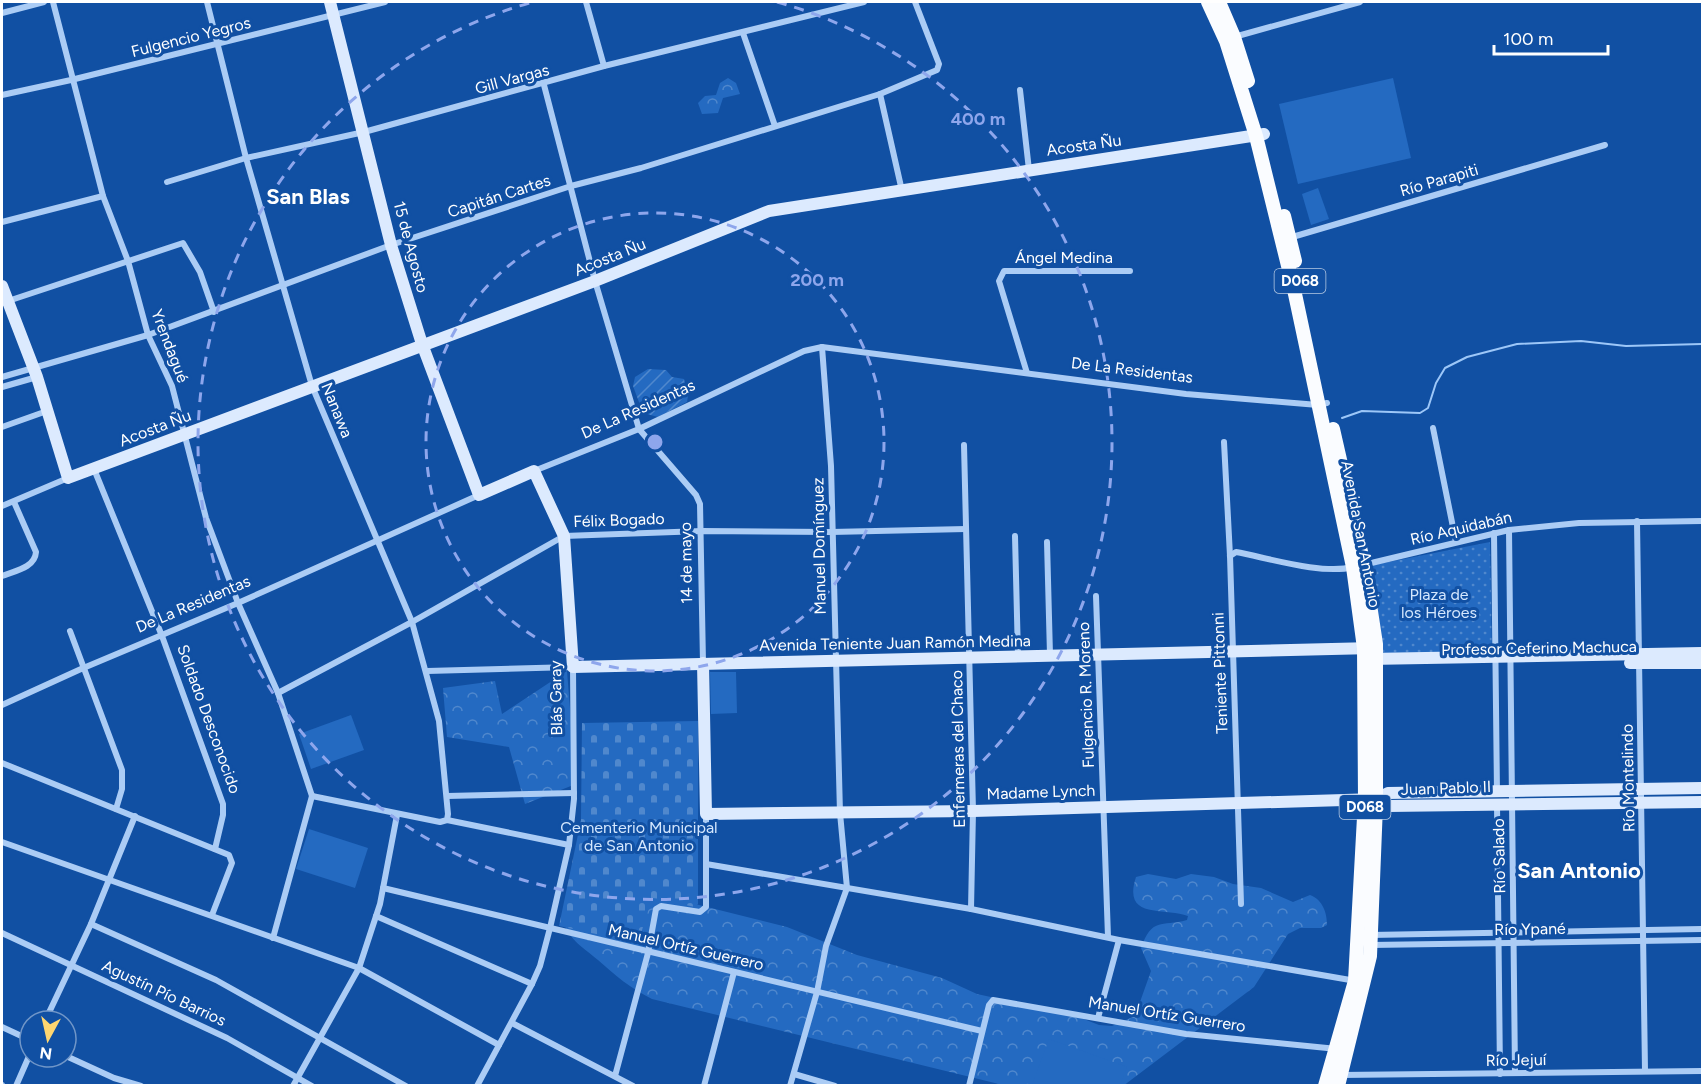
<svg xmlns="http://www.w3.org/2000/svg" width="1704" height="1087" font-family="Figtree,sans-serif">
<defs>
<pattern id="grass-dots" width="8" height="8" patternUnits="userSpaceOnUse" patternTransform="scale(1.5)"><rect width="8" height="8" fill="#246ac1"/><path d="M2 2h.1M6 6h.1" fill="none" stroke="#5088cd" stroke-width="1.8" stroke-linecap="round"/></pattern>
<pattern id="forest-crowns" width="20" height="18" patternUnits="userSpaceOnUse" patternTransform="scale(1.5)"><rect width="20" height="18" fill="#246ac1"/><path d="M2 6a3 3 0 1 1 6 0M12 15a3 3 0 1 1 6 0" fill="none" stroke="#5088cd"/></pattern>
<pattern id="cemetery-stones" width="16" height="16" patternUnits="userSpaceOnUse" patternTransform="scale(1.5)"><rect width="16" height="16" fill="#246ac1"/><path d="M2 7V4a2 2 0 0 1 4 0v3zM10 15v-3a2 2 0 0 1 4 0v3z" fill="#5088cd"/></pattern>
<pattern id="garden-furrows" width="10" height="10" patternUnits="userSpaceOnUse" patternTransform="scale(1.5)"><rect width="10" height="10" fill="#246ac1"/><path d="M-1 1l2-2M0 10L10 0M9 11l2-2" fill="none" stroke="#5088cd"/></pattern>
</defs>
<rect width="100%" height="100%" fill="#1150a3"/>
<path fill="url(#grass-dots)" d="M1490,542L1492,653L1383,656L1373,565Z"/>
<g fill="url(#forest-crowns)">
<path d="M728,78L736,83L740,94L723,98L718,113L702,114L698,103L705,96L716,95L720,83Z"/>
<path d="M567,671L576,784L525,804L509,747L447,737L443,688L495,681L502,714Z"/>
<path d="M1148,874L1176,879L1191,874L1214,877L1233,884L1261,888L1293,902L1310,895C1323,900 1327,913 1327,925L1321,928H1300L1288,934L1254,987L1123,1086L1003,1085L652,999C630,988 616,976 598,960C583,947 570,941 563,921L583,876L787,927L857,955L942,978L977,994L1076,1016L1099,1025L1112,1026L1135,1016L1151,971L1141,948C1152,917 1161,927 1187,920L1188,916C1164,907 1122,920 1136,877Z"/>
</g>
<path fill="url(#cemetery-stones)" d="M698,721V904L695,907L652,898L638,943L559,926L581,820L582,723Z"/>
<path fill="url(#garden-furrows)" d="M648,369L666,370L672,377L684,379L688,396L687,402L658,417L643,413L633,386L635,377Z"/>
<g fill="#246ac1">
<path d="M1393,78L1411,158L1298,184L1279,104Z"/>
<path d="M1318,188L1329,219L1311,225L1302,194Z"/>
<path d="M710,672H736L737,713L711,714Z"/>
<path d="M351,715L364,750L311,769L299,734Z"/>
<path d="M309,829L368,848L355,888L296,869Z"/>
<path d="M1049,1039L1127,1067L1120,1085H1032Z"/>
</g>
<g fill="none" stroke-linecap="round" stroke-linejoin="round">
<path stroke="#9dc7f8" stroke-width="2" d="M1342,418L1362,411L1420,413L1428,408L1436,383L1445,368L1467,357L1517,344L1581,341L1626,346L1702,344"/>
<g stroke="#abccf5" stroke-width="6">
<path d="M53,2L103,196L128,261L148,335L172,386L206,518L238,603L278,693L312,796"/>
<path d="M207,2L246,158L312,386L412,622L439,721L448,814L447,820L440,822L312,796"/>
<path d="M586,2L604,66"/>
<path d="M2,13L44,2"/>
<path d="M743,33L775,126"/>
<path d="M1234,37L1360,2"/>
<path d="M544,85L595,281L639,429L696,495L700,504L703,663"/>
<path d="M1020,90L1029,170"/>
<path d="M880,94L902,191"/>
<path d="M2,95L71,80L385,2"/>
<path d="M167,182L246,158L364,132L604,66L864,2"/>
<path d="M2,222L103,196"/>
<path d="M1289,238L1605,145"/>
<path d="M2,303L183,243L200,272L214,312"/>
<path d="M1027,373L999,281L1004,271H1130"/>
<path d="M2,377L148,335L391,245L571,186L641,168L880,94L937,70L939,64L915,2"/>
<path d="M2,387L37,377"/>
<path d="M2,427L47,411"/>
<path d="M1433,428L1456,542"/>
<path d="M1224,442L1230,556L1241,904"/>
<path d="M964,445L973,811L971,909"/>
<path d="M94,469L162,636L223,804V815L215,849"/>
<path d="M534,471L639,429L804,351L822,347L1186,394L1318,405L1327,403"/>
<path d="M2,506L68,478"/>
<path d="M1637,521L1645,1071"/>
<path d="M1509,530L1515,1073"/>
<path d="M1494,533L1497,793"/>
<path d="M1015,536L1018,656"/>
<path d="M1047,542L1050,655"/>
<path d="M1230,556L1236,552C1268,558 1322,575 1353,567"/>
<path d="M1363,565L1509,530L1579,523L1702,521"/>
<path d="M2,576C14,571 35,568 36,552L14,502"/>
<path d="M1096,596L1108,937"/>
<path d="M70,631L122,770V789L116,809"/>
<path d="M427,671L573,667L574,799L569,845L550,928L540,966L532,984L477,1086"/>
<path d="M278,693L412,622L564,536L702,531L831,532L966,529"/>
<path d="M2,705L81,669L238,603L479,495"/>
<path d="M2,763L229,855L232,863L212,915"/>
<path d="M447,796L574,793"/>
<path d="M1497,804L1500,1074"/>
<path d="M447,820L569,845"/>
<path d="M2,842L359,968L499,1045"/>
<path d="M706,864L971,909L1119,940L1356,981"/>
<path d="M383,888L982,1031"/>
<path d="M376,916L532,984"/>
<path d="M91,924L216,980L406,1086"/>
<path d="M2,933L227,1038L312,1086"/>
<path d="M1370,935L1702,929"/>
<path d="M273,938L312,796"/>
<path d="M1370,945L1702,940"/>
<path d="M1098,1018L1119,940"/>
<path d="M45,1021L91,924L135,816"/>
<path d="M512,1023L633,1086"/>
<path d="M2,1027L30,1040"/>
<path d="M66,1056L114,1078L141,1086"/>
<path d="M794,1074L835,1086"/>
<path d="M1340,1075L1702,1071"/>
<path d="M615,1076L648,953L656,909L661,906L700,912L706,907V814"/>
<path d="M2,1085V1086"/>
<path d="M16,1086L30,1054"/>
<path d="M293,1086L359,968L380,904L397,815"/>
<path d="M704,1086L734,972"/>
<path d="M790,1086L817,992L826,946L847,888L840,813L831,466L822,347"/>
<path d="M969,1086L989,1005L993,1000L1186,1034L1337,1049"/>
</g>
<g stroke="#dceafe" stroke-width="12">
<path d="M330,2L391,245L422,344L479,495L534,471L564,536L573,667L1373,648"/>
<path d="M2,286L37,377L68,478L595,281L769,211L1264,134"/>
<path d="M1368,659L1702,653"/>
<path d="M703,663L706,814L973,811L1377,799L1388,793L1702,788"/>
<path d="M1630,663H1702"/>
<path d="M1377,799L1388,806L1702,802"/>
</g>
<g stroke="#fafcff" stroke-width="14">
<path d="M1208,2L1226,41L1256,136L1295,294L1353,567L1364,648L1365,799L1355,981L1325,1086"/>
<path d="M1219,2L1234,37L1248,81"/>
<path d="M1284,216L1295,261"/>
<path d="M1333,429L1364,565L1376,644V805L1370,956L1338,1086"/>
</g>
</g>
<g fill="none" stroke="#8ea6ec" stroke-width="3" stroke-dasharray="10 8">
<circle cx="655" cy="442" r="229"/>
<path d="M777 2A457 457 0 1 1 533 2"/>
</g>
<g text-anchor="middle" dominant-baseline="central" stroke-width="6" stroke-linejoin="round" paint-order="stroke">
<g fill="#1150a3" stroke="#b8cae3" stroke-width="1.5">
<rect x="1274.5" y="269" width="51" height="24" rx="4.5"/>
<rect x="1339.5" y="795" width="51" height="24" rx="4.5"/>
</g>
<g font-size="15" font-weight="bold" fill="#fff">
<text x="1300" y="281">D068</text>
<text x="1365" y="807">D068</text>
</g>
<g font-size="16" fill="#fff" stroke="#1150a3">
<text transform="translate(191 37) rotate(-14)">Fulgencio Yegros</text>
<text transform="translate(512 79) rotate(-15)">Gill Vargas</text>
<text transform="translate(1084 145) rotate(-8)">Acosta Ñu</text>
<text transform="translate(1439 180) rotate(-16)">Río Parapiti</text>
<text transform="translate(499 196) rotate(-18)">Capitán Cartes</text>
<text transform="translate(411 247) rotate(75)">15 de Agosto</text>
<text transform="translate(610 257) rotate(-22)">Acosta Ñu</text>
<text x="1064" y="257">Ángel Medina</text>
<text transform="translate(170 346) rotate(69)">Yrendagué</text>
<text transform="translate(1132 370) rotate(7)">De La Residentas</text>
<text transform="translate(638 409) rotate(-24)">De La Residentas</text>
<text transform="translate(337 410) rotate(68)">Nanawa</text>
<text transform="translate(155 428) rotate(-21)">Acosta Ñu</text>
<text transform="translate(619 520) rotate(-2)">Félix Bogado</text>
<text transform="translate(1461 528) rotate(-13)">Río Aquidabán</text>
<text transform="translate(1361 534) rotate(79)">Avenida San Antonio</text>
<text transform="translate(819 546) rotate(-91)">Manuel Domínguez</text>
<text transform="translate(686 563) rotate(-91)">14 de mayo</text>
<text transform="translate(193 604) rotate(-23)">De La Residentas</text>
<text transform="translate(895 643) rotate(-1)">Avenida Teniente Juan Ramón Medina</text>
<text transform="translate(1539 648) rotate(-1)">Profesor Ceferino Machuca</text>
<text transform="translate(1220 673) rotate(-92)">Teniente Pittonni</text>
<text transform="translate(1086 695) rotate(-92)">Fulgencio R. Moreno</text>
<text transform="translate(556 698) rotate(-91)">Blás Garay</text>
<text transform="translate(209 719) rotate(70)">Soldado Desconocido</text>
<text transform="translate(958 749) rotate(-91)">Enfermeras del Chaco</text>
<text transform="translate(1628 778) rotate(-91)">Río Montelindo</text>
<text transform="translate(1446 788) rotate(-2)">Juan Pablo II</text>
<text transform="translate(1041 792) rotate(-2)">Madame Lynch</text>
<text transform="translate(1499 856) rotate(-91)">Río Salado</text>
<text transform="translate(1530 929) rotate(-1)">Río Ypané</text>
<text transform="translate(686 947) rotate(13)">Manuel Ortíz Guerrero</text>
<text transform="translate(164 993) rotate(25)">Agustín Pío Barrios</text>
<text transform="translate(1167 1014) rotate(9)">Manuel Ortíz Guerrero</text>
<text transform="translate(1516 1060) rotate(-1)">Río Jejuí</text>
</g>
<g font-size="16" fill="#d4e7fe" stroke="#1150a3">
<text x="1439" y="594">Plaza de<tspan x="1439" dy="18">los Héroes</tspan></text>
<text x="639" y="827">Cementerio Municipal<tspan x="639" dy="18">de San Antonio</tspan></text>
</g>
<g font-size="22" font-weight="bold" fill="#fff" stroke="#1150a3">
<text x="308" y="196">San Blas</text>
<text x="1579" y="870">San Antonio</text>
</g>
</g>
<circle cx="655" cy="442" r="9" fill="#8ea6ec" stroke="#1150a3" stroke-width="3"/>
<g font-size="18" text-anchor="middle" font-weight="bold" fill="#8ea6ec" stroke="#1150a3" stroke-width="6" stroke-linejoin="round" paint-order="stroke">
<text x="978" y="125">400 m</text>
<text x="817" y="286">200 m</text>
</g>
<rect width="1704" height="1087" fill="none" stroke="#ffffff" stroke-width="6"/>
<g transform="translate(48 1039) rotate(188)"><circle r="28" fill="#1150a3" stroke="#7096c8" stroke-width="1.5"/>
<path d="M0-4.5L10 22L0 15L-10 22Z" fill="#ffd670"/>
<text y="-9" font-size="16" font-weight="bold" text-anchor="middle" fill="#ffffff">N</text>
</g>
<path d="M1494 45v9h114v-9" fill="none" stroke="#ffffff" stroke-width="3"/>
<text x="1503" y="45" font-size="18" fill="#ffffff" stroke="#1150a3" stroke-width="4.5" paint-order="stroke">100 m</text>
</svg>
